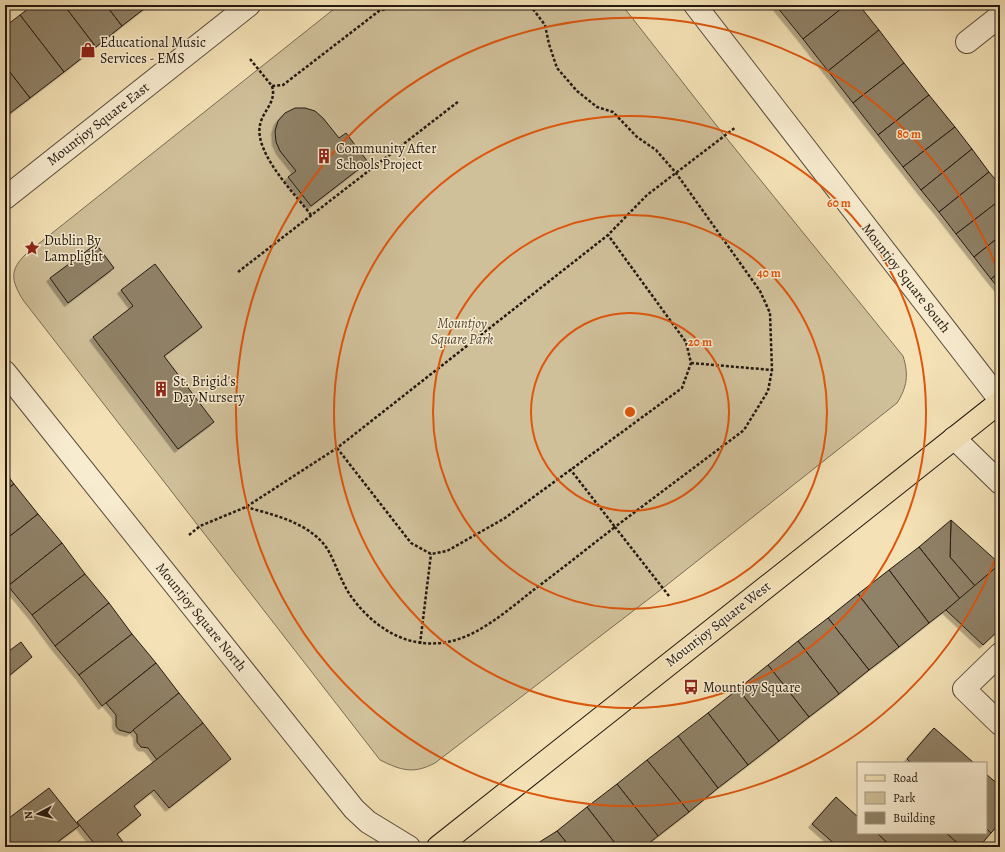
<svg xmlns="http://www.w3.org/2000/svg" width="1005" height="852" font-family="Alegreya,serif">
<defs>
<filter id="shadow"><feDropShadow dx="-3.5" dy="3.5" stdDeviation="0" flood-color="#0004"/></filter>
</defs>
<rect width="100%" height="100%" fill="#f4e2b6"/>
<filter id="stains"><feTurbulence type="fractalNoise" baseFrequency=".005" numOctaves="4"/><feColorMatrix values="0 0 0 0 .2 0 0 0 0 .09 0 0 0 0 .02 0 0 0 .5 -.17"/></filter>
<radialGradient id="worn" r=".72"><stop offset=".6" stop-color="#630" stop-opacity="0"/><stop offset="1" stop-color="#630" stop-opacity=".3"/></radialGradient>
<path fill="#d0c09a" stroke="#7a6c56" d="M339,5H622L724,135L903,356C909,375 907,387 897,403L663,588L435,763C414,774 402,771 380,760L23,300C11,280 9,270 27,253Z"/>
<g fill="#908267" stroke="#231912" filter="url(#shadow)">
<path d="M33,5H64L96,47L64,72L20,15Z"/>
<path d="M64,5H106L122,26L96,47Z"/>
<path d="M106,5H149L122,26Z"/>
<path d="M779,5H846L803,39L777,7Z"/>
<path d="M846,5H859L879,30L828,71L803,39Z"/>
<path d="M20,15L64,72L30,98L5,66V22L7,25Z"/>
<path d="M879,30L904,63L853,103L828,71Z"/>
<path d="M904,63L929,95L878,135L853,103Z"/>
<path d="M5,66L30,98L5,117Z"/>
<path d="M929,95L955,127L903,167L878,135Z"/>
<path d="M295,108H305L315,111L323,118L339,138L346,133L368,162L311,206L288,177L296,171L280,151L276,142L275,131L278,121L285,113Z"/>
<path d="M955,127L972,149L921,190L903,167Z"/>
<path d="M972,149L989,172L939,212L921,190Z"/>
<path d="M989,172L1000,185V200L956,234L939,212Z"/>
<path d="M1000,200V236L974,257L956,234Z"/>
<path d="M1000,236V272L991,279L974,257Z"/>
<path d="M96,244L114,268L68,303L50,278Z"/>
<path d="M155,264L202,327L164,356L214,422L178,449L93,337L133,306L121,290Z"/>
<path d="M1000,272V290L991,279Z"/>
<path d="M5,472L14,484L5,491Z"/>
<path d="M14,484L38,514L5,540V491Z"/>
<path d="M38,514L62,543L8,586L5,582V540Z"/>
<path d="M951,520L1000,564L975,586L950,557Z"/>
<path d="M951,520L950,557L975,586L960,599L919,547Z"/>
<path d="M62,543L85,574L32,615L8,586Z"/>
<path d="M919,547L960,599L929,623L889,570Z"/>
<path d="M1000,564V629L983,645L946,610Z"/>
<path d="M889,570L929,623L899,647L858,594Z"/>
<path d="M85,574L109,603L55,646L32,615Z"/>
<path d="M858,594L899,647L869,670L828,618Z"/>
<path d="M109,603L132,634L79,675L55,646Z"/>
<path d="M828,618L869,670L839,694L798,641Z"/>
<path d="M132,634L156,663L102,706L79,675Z"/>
<path d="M798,641L839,694L809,717L768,665Z"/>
<path d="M21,642L32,657L5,679V654Z"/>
<path d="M156,663L179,693L130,733L119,730L116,726V715L106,703Z"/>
<path d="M768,665L809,717L779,741L738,689Z"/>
<path d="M738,689L779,741L748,765L708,713Z"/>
<path d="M179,693L203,723L157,760L148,748L141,747L137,742V735L133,730Z"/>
<path d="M708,713L748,765L718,788L678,736Z"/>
<path d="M203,723L231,759L169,808L154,790L134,806L141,815L117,834L126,846L97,847L77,822Z"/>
<path d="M934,728L974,763H911L907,759Z"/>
<path d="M678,736L718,788L689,812L647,760Z"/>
<path d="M647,760L689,812L658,836L617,784Z"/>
<path d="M986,774L1000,786V823L991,833L986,828Z"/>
<path d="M617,784L658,836L644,847H618L587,807Z"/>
<path d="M49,788L79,826L51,847H5V821Z"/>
<path d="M836,797L858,817V833H877L892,847H838L812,824Z"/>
<path d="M587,807L618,847H570L557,831Z"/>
<path d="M986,828L991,833L979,847H962L946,833H986Z"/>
<path d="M557,831L570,847H534L538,843Z"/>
<path d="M877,833H946L962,847H892Z"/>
</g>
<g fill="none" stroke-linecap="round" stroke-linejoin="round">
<g stroke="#574b3b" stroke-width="24">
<g id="minor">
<path d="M695,5L1000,400"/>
<path d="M967,42L1000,16"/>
<path d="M5,198L249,5"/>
<path d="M5,372L354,809L368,822L409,847"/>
<path d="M954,438L1000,483"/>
<path d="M1000,654L964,689L1000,724"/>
</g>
</g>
<g stroke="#231912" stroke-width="24">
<path id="major" d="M438,847L1000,402"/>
</g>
<g stroke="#231912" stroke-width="2.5" stroke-dasharray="3 2" stroke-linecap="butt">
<path d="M418,5L426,6L431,5"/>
<path d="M530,5L545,25L549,44L557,68L577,91L597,107L613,112L637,137L656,150L676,173L760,291L770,313L772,370L768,391L744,430L615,527L669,596"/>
<path d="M250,59L272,86L283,85L379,11L399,5"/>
<path d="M272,86C277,102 263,110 260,125C254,153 295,194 311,215"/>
<path d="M238,272L459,101"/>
<path d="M691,363L772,370"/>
<path d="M337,448L411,543L431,554L447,551L505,518L682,388L691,363L686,342L608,235"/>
<path d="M246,507C274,515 311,523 328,550C337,566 342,585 353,599C383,639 428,657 475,632C496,621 517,603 536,588C563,568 589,547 615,527L570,469"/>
<path d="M189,535L200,526L246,507L337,448L608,235L647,195L736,127"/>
<path d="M420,644L431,554"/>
</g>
<use href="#minor" stroke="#f8ecd0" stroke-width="22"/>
<use href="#major" stroke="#f4e2b6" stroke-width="22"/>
</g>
<g fill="none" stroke="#de560c" stroke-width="2">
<circle cx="630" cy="412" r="99"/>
<circle cx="630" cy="412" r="197"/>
<circle cx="630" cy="412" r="296"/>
<path d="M999 550A394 394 0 1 1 999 274"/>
</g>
<defs>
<g id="shop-bare" transform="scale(1.2)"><path d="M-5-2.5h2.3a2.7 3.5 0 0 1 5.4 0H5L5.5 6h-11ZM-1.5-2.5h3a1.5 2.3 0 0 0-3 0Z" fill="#8f2418" stroke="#f8ecd0" stroke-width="2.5" paint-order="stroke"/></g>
<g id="building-bare" transform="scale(1.2)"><path d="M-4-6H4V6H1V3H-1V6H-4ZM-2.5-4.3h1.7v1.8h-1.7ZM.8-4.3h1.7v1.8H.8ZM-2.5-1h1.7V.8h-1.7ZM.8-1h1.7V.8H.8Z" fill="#8f2418" stroke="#f8ecd0" stroke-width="2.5" paint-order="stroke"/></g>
<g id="sight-bare" transform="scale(1.2)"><path d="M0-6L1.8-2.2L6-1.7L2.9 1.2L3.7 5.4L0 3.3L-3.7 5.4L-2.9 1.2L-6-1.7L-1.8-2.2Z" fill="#8f2418" stroke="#f8ecd0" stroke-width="2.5" paint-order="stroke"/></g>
<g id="bus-bare" transform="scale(1.2)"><path d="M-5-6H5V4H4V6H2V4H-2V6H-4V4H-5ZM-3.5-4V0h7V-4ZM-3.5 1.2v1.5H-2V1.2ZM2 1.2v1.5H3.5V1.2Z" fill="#8f2418" stroke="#f8ecd0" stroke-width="2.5" paint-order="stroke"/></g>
</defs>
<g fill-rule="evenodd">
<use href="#shop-bare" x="88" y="50"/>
<use href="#building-bare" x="324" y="156"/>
<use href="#sight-bare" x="32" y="248"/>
<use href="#building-bare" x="161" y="389"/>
<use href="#bus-bare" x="691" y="687"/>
</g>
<g text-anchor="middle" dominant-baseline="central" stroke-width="3" stroke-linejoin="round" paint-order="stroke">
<g font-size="14" fill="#231912" stroke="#f8ecd0" text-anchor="start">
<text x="100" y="42">Educational Music<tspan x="100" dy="16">Services - EMS</tspan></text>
<text x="336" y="148">Community After<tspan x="336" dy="16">Schools Project</tspan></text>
<text x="44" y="240">Dublin By<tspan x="44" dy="16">Lamplight</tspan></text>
<text x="173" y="381">St. Brigid's<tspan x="173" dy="16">Day Nursery</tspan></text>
<text x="703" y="687">Mountjoy Square</text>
</g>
<g font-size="14" fill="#231912" stroke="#f8ecd0">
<text transform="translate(98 124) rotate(-38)">Mountjoy Square East</text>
<text transform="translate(906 278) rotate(52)">Mountjoy Square South</text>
<text transform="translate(201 617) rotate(51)">Mountjoy Square North</text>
<text transform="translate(718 624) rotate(-38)">Mountjoy Square West</text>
</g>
<g font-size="14" font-style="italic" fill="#574b3b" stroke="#f8ecd0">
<text x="462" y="323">Mountjoy<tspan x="462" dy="16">Square Park</tspan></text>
</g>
</g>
<circle cx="630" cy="412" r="6" fill="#de560c" stroke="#f8ecd0" stroke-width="2"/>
<g font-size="12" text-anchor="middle" font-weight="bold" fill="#de560c" stroke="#f8ecd0" stroke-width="3" stroke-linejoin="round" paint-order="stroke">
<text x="909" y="138">80 m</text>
<text x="839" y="207">60 m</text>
<text x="769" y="277">40 m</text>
<text x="700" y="346">20 m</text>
</g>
<rect width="1005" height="852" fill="none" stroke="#f4e2b6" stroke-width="20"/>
<rect x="6" y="6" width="993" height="840" fill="none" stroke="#231912" stroke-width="2"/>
<rect x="10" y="10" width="985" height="832" fill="none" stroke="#231912"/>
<rect x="857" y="762" width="130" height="72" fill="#f8ecd0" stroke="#a39884"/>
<rect x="865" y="775" width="20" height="6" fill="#f4e2b6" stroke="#a39884"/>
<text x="893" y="782" font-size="12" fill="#231912">Road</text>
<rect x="865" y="792" width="20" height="12" fill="#d0c09a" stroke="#a39884"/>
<text x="893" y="802" font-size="12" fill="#231912">Park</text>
<rect x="865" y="812" width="20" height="12" fill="#908267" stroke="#a39884"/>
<text x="893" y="822" font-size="12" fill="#231912">Building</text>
<g transform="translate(38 814) rotate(263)" stroke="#f8ecd0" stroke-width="3" paint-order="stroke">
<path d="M0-3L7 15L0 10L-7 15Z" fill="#231912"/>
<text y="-6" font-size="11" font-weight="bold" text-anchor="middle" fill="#231912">N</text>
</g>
<rect width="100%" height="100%" filter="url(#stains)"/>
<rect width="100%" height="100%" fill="url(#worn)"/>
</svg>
